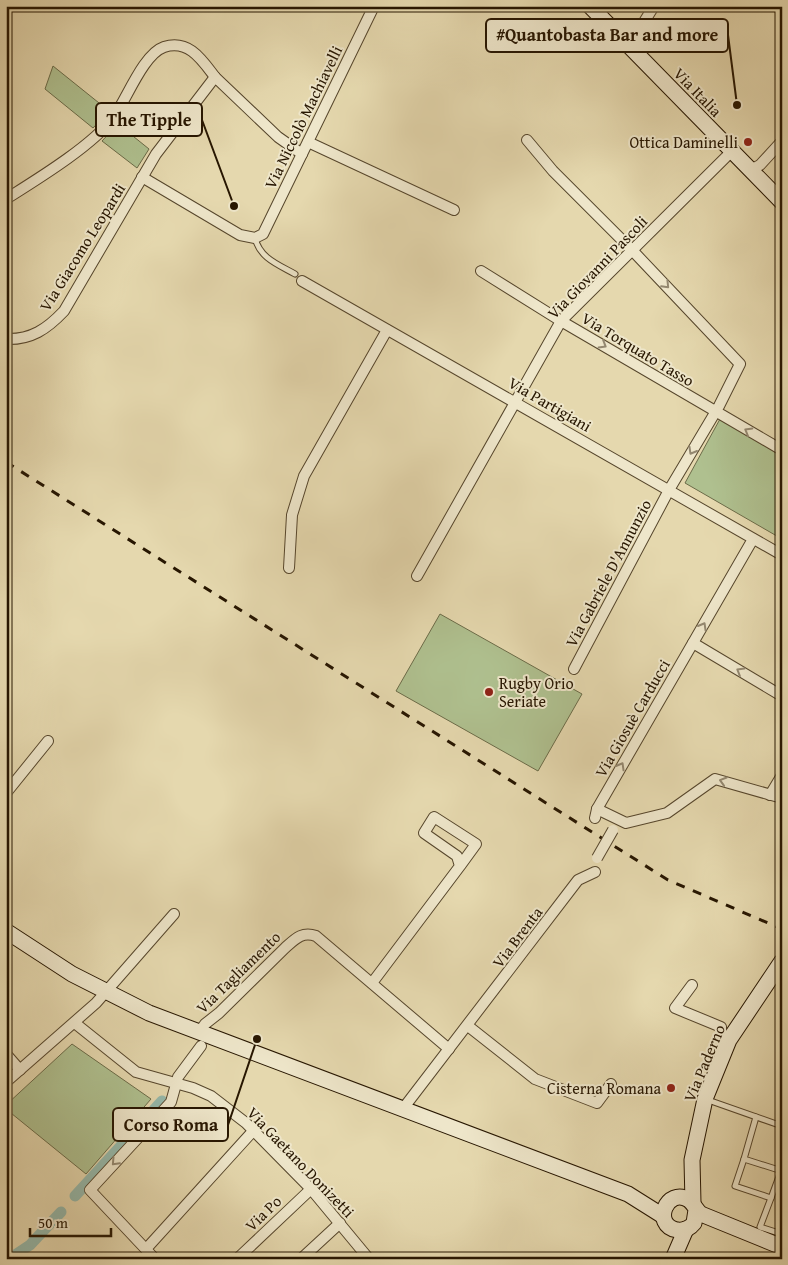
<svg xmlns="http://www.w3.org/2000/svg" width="788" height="1265" font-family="'Gentium Book Plus',serif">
<rect width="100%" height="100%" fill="#e5d8ae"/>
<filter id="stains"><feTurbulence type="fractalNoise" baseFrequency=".004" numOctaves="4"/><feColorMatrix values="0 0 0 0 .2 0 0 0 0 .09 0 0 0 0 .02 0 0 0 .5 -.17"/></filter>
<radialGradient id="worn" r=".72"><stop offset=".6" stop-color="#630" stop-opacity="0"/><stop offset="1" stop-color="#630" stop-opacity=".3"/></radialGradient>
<g fill="#afc08f" stroke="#6b6b48">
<path d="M53,66L109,111L93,128L45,89Z"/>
<path d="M118,124L149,149L137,168L102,141Z"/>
<path d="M720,419L782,454V539L685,483Z"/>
<path d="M440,614L582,694L538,771L396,691Z"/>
<path d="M72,1044L151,1099L86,1174L6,1109V1105Z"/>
</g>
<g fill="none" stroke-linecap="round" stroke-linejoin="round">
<g stroke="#96baac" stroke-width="11">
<path d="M75,1196L162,1101"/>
<path d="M9,1259L30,1245L61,1212"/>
</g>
<g stroke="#56462c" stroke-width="7">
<g id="lane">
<path d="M255,238C260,258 277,264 295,274"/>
<path d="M708,1100L782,1126"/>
<path d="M756,1117L744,1159L782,1171"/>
<path d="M744,1159L735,1186L771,1198L781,1171"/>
<path d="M771,1198L760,1227L782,1234"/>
</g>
</g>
<g stroke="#56462c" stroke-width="12">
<g id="street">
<path d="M629,46L654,6"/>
<path d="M527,140L553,171L632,250L740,364L719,406L669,490L574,669"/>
<path d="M308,142L454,210"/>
<path d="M750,170L760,165L782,141"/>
<path d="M142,177L240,235L255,238L263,234L374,6"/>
<path d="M6,199C36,180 92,146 113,118C126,101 143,54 164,47C189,39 202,60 215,77"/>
<path d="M481,271L561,321L782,450"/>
<path d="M302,281L782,555"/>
<path d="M6,339C31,340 47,329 64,311L156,154L215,77L278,137L302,154"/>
<path d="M289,568L292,515L304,476L387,330"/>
<path d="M417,576L561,321L731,152"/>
<path d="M693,643L782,696"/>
<path d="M6,793L48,741"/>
<path d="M770,795L782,775"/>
<path d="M597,809L626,823L667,813L715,779L782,798"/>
<path d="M595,818L597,809L753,539"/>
<path d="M372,983L460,866L457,856L424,833L434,817L476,844L460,866"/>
<path d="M692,985L675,1008L721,1027"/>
<path d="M76,1024L136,1072L193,1088L211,1096L246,1123L311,1189L369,1259"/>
<path d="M468,1026L535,1079L597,1103L611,1084"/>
<path d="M199,1032L205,1024L219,1013L285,948C295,939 302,931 316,936L449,1049"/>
<path d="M6,1054L20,1070"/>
<path d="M6,1082L96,1003L174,914"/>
<path d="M402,1110L578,880L595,872"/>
<path d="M146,1249L253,1131"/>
<path d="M155,1259L90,1190L171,1102L178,1077L201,1046"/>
<path d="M237,1259L311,1189"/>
<path d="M301,1259L340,1223"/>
</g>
</g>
<g stroke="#271601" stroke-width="17">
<g id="secondary">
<path d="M590,6L782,202"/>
<path d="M6,931L72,974L149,1013L628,1194L663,1216"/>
<path d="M693,1203L692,1160L705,1099L729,1040L782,961"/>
<path d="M696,1210L694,1223C690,1228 684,1231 677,1230C651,1225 667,1186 689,1200C694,1204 696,1210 701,1214L782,1247"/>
<path d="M673,1259L686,1229"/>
</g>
</g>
<use href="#lane" stroke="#eee6ca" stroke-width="5"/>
<use href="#street" stroke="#eee6ca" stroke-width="10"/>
<use href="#secondary" stroke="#eee6ca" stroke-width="15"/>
<path stroke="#271601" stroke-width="3" stroke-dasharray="9 9" stroke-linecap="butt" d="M6,462L668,880L782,929"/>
<g stroke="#56462c" stroke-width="12" stroke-linecap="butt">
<path id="street-bridge" d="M597,858L613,830"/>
</g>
<use href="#street-bridge" stroke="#eee6ca" stroke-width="10"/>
</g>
<defs><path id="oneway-chevron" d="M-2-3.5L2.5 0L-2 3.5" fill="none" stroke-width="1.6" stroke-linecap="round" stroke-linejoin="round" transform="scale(1.25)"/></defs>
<g stroke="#948870">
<use href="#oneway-chevron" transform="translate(666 285) rotate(46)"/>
<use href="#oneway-chevron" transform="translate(603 345) rotate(31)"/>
<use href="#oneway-chevron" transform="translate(748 431) rotate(-150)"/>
<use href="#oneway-chevron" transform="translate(692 451) rotate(120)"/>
<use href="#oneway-chevron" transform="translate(703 626) rotate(-60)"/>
<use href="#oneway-chevron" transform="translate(740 671) rotate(-149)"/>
<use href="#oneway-chevron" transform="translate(621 766) rotate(-60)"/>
<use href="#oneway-chevron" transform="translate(723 781) rotate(-163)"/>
<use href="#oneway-chevron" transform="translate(115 1162) rotate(133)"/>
</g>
<g fill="#8f2418" stroke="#eee6ca" stroke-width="2">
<circle cx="748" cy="142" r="5"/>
<circle cx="489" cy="692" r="5"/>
<circle cx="671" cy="1088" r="5"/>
</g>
<g text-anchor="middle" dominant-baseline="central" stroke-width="4" stroke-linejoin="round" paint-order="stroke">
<g font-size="16" fill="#271601" stroke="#eee6ca">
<text transform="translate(698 92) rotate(46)">Via Italia</text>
<text transform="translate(303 117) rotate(-64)">Via Niccolò Machiavelli</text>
<text transform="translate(82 247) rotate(-58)">Via Giacomo Leopardi</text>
<text transform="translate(597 267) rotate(-46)">Via Giovanni Pascoli</text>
<text transform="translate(638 349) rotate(31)">Via Torquato Tasso</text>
<text transform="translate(550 404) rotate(30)">Via Partigiani</text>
<text transform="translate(608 573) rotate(-62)">Via Gabriele D'Annunzio</text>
<text transform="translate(632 718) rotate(-60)">Via Giosuè Carducci</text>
<text transform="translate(517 937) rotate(-53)">Via Brenta</text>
<text transform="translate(238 972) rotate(-44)">Via Tagliamento</text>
<text transform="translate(704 1063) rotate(-67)">Via Paderno</text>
<text transform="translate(301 1162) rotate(46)">Via Gaetano Donizetti</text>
<text transform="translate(263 1213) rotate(-44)">Via Po</text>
</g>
<g font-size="16" fill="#271601" stroke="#eee6ca" text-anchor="end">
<text x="738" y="142">Ottica Daminelli</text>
<text x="499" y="683" text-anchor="start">Rugby Orio<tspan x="499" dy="18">Seriate</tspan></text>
<text x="661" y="1088">Cisterna Romana</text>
</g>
</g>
<path fill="none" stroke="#271601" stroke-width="2" d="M737 105L728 35M234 206L202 120M257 1039L228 1125"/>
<g fill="#271601" stroke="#eee6ca" stroke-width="2">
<circle cx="737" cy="105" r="5"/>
<circle cx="234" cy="206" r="5"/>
<circle cx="257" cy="1039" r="5"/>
</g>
<g fill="#eee6ca" stroke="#271601" stroke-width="2">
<rect x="486" y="19" width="242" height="33" rx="5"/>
<rect x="96" y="103" width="106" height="33" rx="5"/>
<rect x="113" y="1108" width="115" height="33" rx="5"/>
</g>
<g font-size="18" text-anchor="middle" font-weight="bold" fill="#271601">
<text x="607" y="41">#Quantobasta Bar and more</text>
<text x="149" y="126">The Tipple</text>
<text x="171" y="1131">Corso Roma</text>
</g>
<rect width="788" height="1265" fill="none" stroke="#e5d8ae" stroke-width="25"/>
<rect x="8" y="8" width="773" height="1250" fill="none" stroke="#271601" stroke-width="2.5"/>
<rect x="12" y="12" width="763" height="1240" fill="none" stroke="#271601"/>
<path d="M30 1228v8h81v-8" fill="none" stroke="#271601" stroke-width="2.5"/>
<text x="38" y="1228" font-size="15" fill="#271601" stroke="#eee6ca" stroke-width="4" paint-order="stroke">50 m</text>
<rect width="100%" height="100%" filter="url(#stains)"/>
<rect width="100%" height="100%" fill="url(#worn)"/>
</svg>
